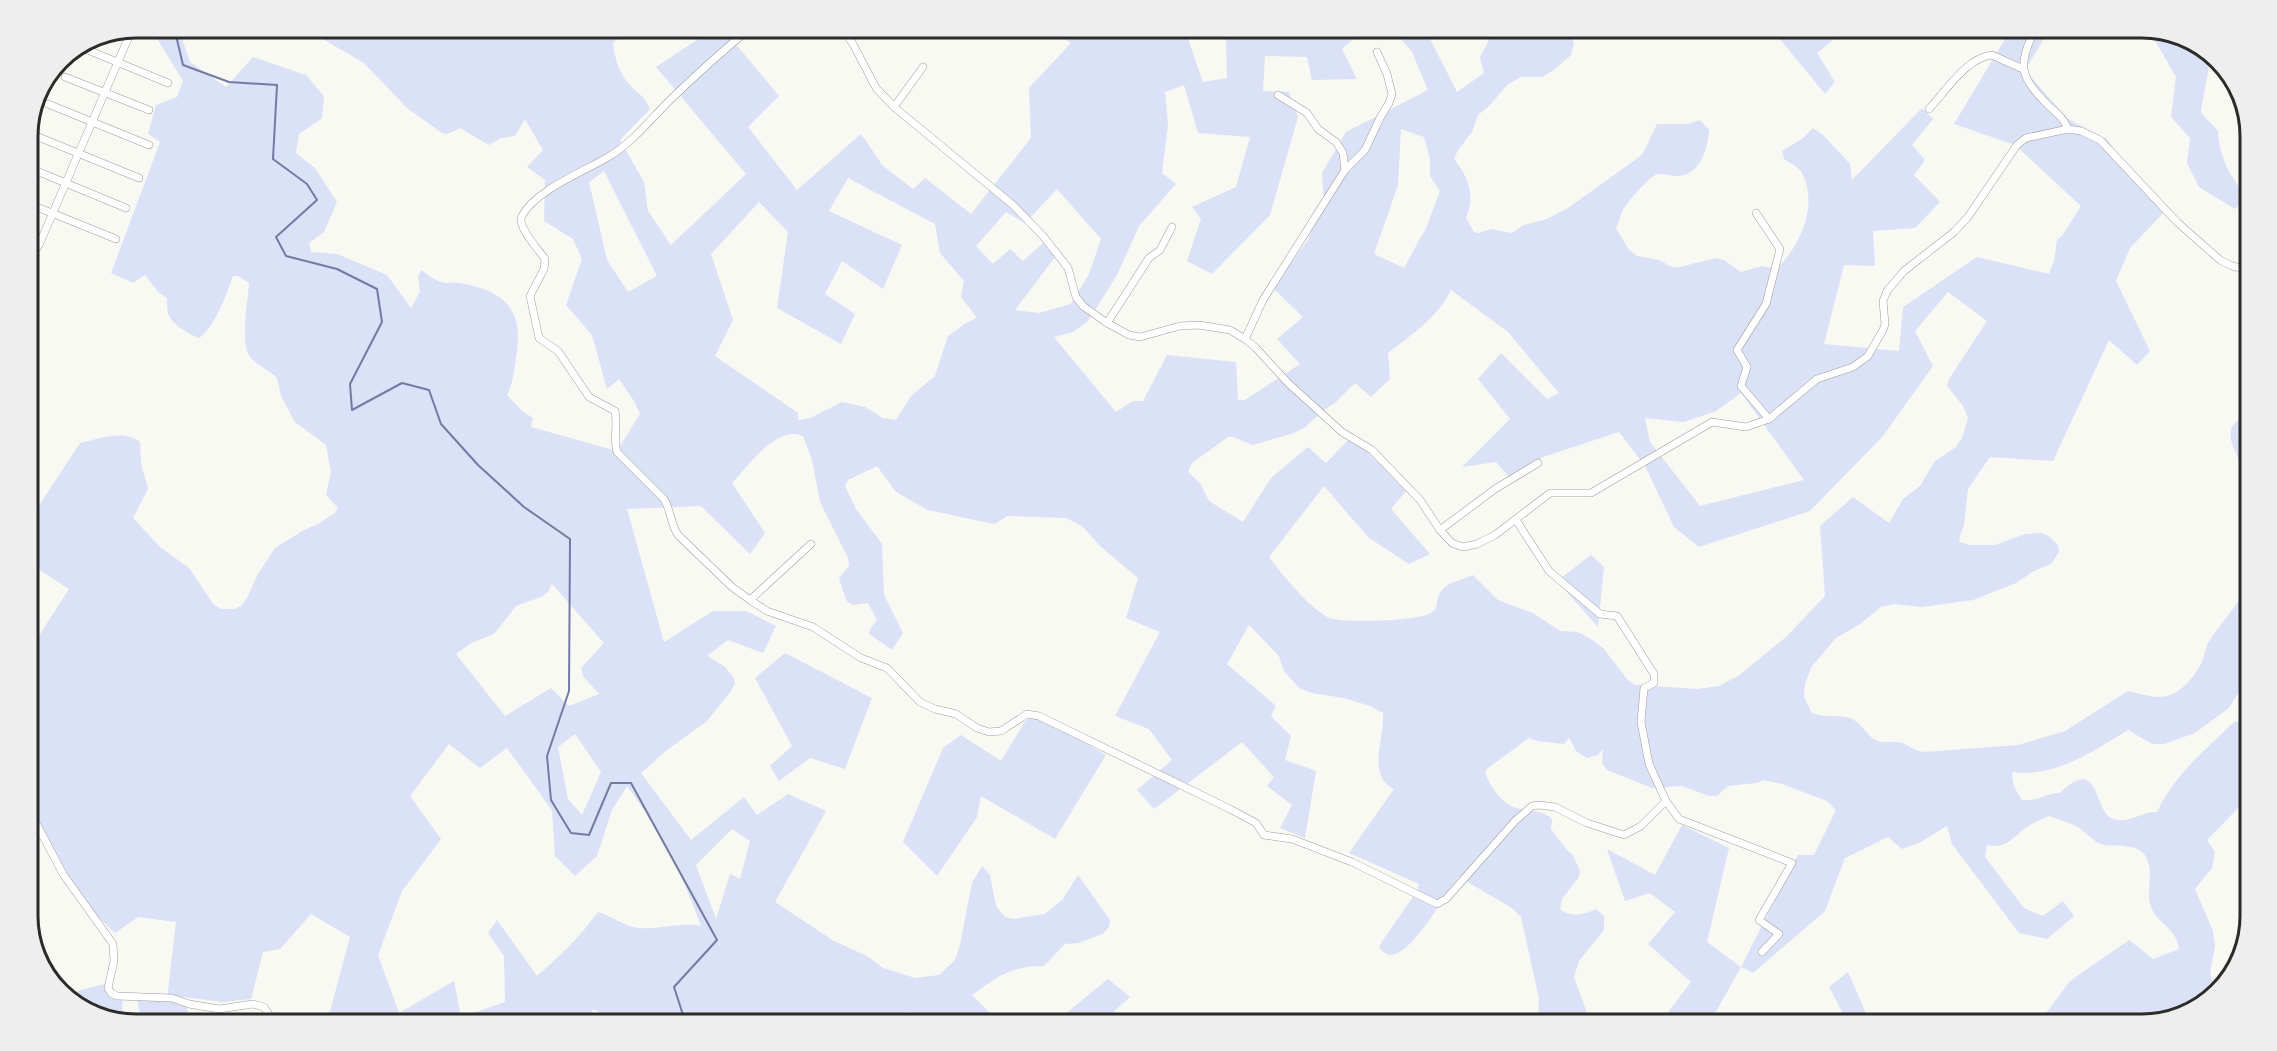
<svg xmlns="http://www.w3.org/2000/svg" width="2277" height="1051" font-family="Montserrat,sans-serif">
<rect width="100%" height="100%" fill="#f8f9f2"/>
<g fill="#dbe1f6" fill-rule="evenodd">
<path d="M150,27H183L179,30L190,62L226,87L253,57L306,75L324,96L322,118L299,134L296,153L315,168L337,202L324,232L309,243L311,252L337,254L387,275L411,308L420,292L418,276L421,270C427,274 434,280 441,282C447,284 454,282 460,283C500,290 523,306 517,350C515,365 514,381 507,395L522,411L533,418L531,427L617,451L640,414L634,401L619,379L607,389L592,335L566,305L582,259L573,239L544,221L545,180L527,167L543,150L525,119L515,136L501,138L489,145L460,128L447,134L442,133L407,108L364,63L321,38L317,31L320,27H662L647,35L628,29L622,31L613,44C615,59 619,72 629,84C637,93 645,96 650,109L620,140L644,182L648,211L671,245L746,174L656,67L706,34L702,27H730L729,36L779,96L748,127L797,190L861,134L883,166L913,189L925,178L971,214L1031,138L1029,88L1071,43L1047,27H1184L1203,82L1227,78L1226,41L1218,27H1367L1342,49L1357,79L1312,80L1307,57L1265,56L1263,91L1289,92L1298,117L1270,215L1212,274L1187,261L1201,219L1192,207L1236,187L1250,137L1198,133L1184,85L1165,92L1168,125L1162,173L1176,184L1139,226L1117,275L1088,321L1073,332L1054,337L1116,412L1133,401H1143L1167,355L1236,362L1238,400H1245L1300,364L1277,339L1303,317L1273,288L1307,241L1324,203L1322,173L1346,132L1428,90L1412,52L1391,27H1424L1457,92L1484,73L1480,57L1491,36L1499,27H1567L1574,44L1571,55L1555,69L1542,77H1521L1507,85L1489,106L1478,115L1472,132L1458,150L1454,159C1468,177 1476,195 1466,218L1474,232L1478,233L1491,229L1512,233L1524,225L1547,219L1568,208L1642,155L1657,124H1688L1700,120L1709,130C1708,149 1700,175 1678,176C1671,177 1663,172 1655,175C1648,179 1626,203 1623,210C1620,216 1619,223 1616,228L1629,250L1637,256L1659,260L1672,267H1680L1716,258L1724,260L1741,272L1762,266L1777,269C1800,245 1819,206 1802,173C1799,167 1790,163 1784,159L1782,151L1802,139L1813,128L1823,135L1850,164L1852,180L1922,108L1933,119L1912,145L1925,160L1914,175L1940,202L1915,228L1873,231L1875,266L1844,265L1824,344L1899,351L1903,307L1977,257L2049,274L2054,261L2057,240L2062,236L2081,206L2015,145L1954,124L2008,34L2002,27H2051L2027,67L2031,77L2068,119L2107,139L2143,191L2167,209L2130,248L2116,281L2150,351L2137,365L2109,340L2053,461L1990,457L1968,489L1964,525L1959,539L1960,542L1970,545H1995L2025,534L2042,533L2050,537L2058,545L2059,552L2051,564L2034,571L2016,583L1973,600L1922,607L1894,604L1881,607L1860,624L1836,638L1812,666L1805,684L1804,697L1812,713C1825,719 1842,713 1854,720C1861,724 1865,732 1871,737C1882,745 1886,741 1898,742C1906,743 1914,751 1924,752L2018,745L2065,731L2128,691C2141,694 2157,700 2170,695C2183,691 2196,674 2202,662C2205,655 2205,646 2210,640C2223,619 2243,602 2250,577V674L2229,708L2195,733L2164,744H2152L2128,730C2093,751 2055,778 2013,772C2010,782 2017,792 2022,800C2035,802 2047,793 2060,793C2099,754 2094,809 2111,818C2128,826 2140,811 2157,812C2176,773 2203,752 2234,722L2250,721V811L2242,804L2207,840L2215,852L2212,868L2195,889L2213,931L2215,946L2210,973L2216,989L2202,1006L2142,1024H2038L2070,981L2129,940L2153,959L2179,949C2176,927 2158,925 2151,907C2146,894 2152,879 2149,865C2144,837 2110,850 2098,843C2090,838 2084,830 2076,826C2068,822 2058,819 2049,816C2042,819 2033,823 2027,827C2011,838 2008,849 1987,845L1985,857L2024,908L2043,916L2063,901L2074,916L2047,939L2019,933L1952,844L1947,826L1919,843L1902,849L1888,837L1845,858L1825,911L1753,973L1741,967L1709,1024H1659L1691,982L1648,944L1675,912L1650,893L1625,901L1607,849L1655,875L1682,825L1729,848L1707,942L1741,967L1798,855H1814L1836,810L1827,801L1782,784L1764,780L1756,783L1728,786L1717,796H1709L1682,786L1652,788L1607,770L1602,763L1603,749L1598,755L1587,758L1576,751L1569,738L1564,744L1537,741L1529,738L1488,768L1485,772C1489,785 1502,804 1516,808C1528,812 1541,809 1552,819L1551,829L1566,849L1573,855L1580,871L1579,877L1562,899L1560,909C1570,918 1584,915 1596,909L1604,916V930L1579,961L1574,977L1587,1013L1588,1024H1538L1539,998L1521,917L1512,908L1459,877C1446,891 1410,962 1387,954C1386,954 1380,949 1379,948L1381,943L1417,891L1419,884L1349,853L1394,789C1366,776 1385,738 1383,713L1370,706L1344,698L1312,693L1299,688L1284,671L1279,656L1249,625L1227,664L1276,706L1271,716L1291,736L1285,760L1316,771L1305,838L1280,828L1292,805L1267,786L1274,777L1242,742L1154,809L1137,790L1172,760L1149,729L1115,716L1160,632L1126,618L1138,578L1100,546L1082,526L1066,518L1008,516L994,524L928,510L896,492L877,466L848,480L845,486L856,509L882,544L884,595L903,633L892,650L869,634L870,629L877,620L868,603L852,605L846,600L839,578L849,566L848,558L820,502L812,460L803,436C777,424 748,466 732,483L765,533L750,554L701,506L627,509L664,642L713,611H746L776,626L763,653L728,640L707,656L724,666L734,678L735,683L731,691L707,721L667,750L641,773L691,840L744,797L757,815L788,794L826,811L775,902L834,941L867,956L883,968L915,978L939,975L955,960L960,945L972,883L982,866L990,875L996,906L1005,917L1013,919L1045,914L1063,899L1078,875L1110,920L1109,927L1103,934L1078,943L1065,944L1044,966C1011,966 998,976 972,995L1001,1024H924L911,1012L901,1015H879L878,1018L880,1024H618L594,1009L581,1024H371L329,1015L350,937L311,914L280,949L263,952L251,999L223,1002L183,997L192,1024H142L137,999H167L176,922L138,917L115,933L78,898L43,834L27,845V639L35,642L69,589L27,562V529L38,507L80,443C99,439 123,429 140,442L141,463L148,489L133,518L160,547L189,568L214,605L222,609H234L241,606L247,598L258,574L275,548L304,530L318,524L335,513L338,508L326,495L331,472L326,445L295,422L281,396L277,378C269,370 258,366 251,358C239,344 248,301 249,283L238,276H233C228,292 213,330 199,338C189,334 172,325 168,313C167,309 167,303 167,298L158,292L145,275L133,283L111,273L160,142L148,134L156,105L177,97L183,81ZM1401,129L1424,137L1430,158V176L1440,191L1427,226L1404,268L1374,254L1398,185ZM604,171L657,276L628,292L607,260L589,182ZM848,178L935,224L940,253L964,281L961,297L977,318L966,323L948,336L935,376L911,396L896,420L883,418L865,407L842,402L810,418L798,420V413L715,356L733,320L711,254L759,202L788,232L777,308L841,344L855,314L825,294L842,261L883,289L902,245L829,211ZM1057,189L1101,239L1089,274L1071,304L1039,313L1015,310L1055,257L1043,243L1023,261L1010,249L993,264L976,246L1006,212L1025,223ZM1451,290L1508,332L1559,393L1547,399L1501,353L1478,379L1510,419L1462,467L1496,462L1511,479L1543,457L1619,432L1645,466L1674,527L1699,547L1810,511L1883,436L1933,366L1915,331L1948,292L1987,321L1949,379L1947,386L1963,406L1968,418L1962,438L1956,447L1935,461L1920,486L1903,499L1889,523L1853,497L1820,526L1825,596L1786,637L1738,676L1719,686L1697,689L1635,685L1627,679L1604,649L1591,639L1578,632L1560,631L1533,613L1498,600L1473,575C1451,584 1438,583 1436,609C1434,611 1431,613 1429,614C1414,621 1340,624 1327,617C1307,605 1283,576 1269,557L1324,486L1369,538L1409,564L1430,554L1391,509L1406,491L1352,436L1326,463L1308,447L1271,478L1243,522L1209,501L1200,483L1188,472L1192,463L1228,437H1233L1253,445L1294,433L1304,428L1323,411L1336,402L1355,383L1371,397L1390,379L1388,353C1410,336 1439,316 1451,290ZM1741,393L1804,480L1700,506L1650,442L1645,418L1684,422L1716,411ZM552,584L604,643L581,668L583,676L599,694L569,706L551,688L505,716L456,654L471,643L494,634L516,606L541,597L548,592ZM575,734L601,772L582,815L568,799L558,747ZM449,744L480,768L507,748L552,810L555,856L575,876L597,856L612,810L627,786C658,827 684,877 701,926C681,922 659,930 638,928C623,926 612,916 598,912C580,937 560,956 537,976L497,920L488,933L504,956L505,1002L461,1017L454,981L399,1013L378,955L402,891L441,839L410,796ZM732,829L750,841L740,879L730,874L716,919L696,865Z"/>
<path d="M880,27H918L892,39Z"/>
<path d="M1770,27H1830L1838,36L1817,53L1835,82L1825,94Z"/>
<path d="M2148,28L2184,35L2192,42C2192,54 2201,59 2209,66L2201,110L2202,114L2218,131C2219,158 2231,177 2247,198L2235,209L2199,187L2187,163L2190,138L2171,117L2176,77Z"/>
<path d="M2246,416L2250,420V491C2247,482 2244,472 2240,463C2233,444 2220,427 2246,416Z"/>
<path d="M1591,555L1604,567L1598,627L1557,581Z"/>
<path d="M785,653L872,698L845,769L810,758L779,781L770,766L792,746L755,678Z"/>
<path d="M1037,716L1106,755L1055,839L981,796L977,817L937,876L903,842L943,748L961,735L1001,761L1026,720Z"/>
<path d="M1848,972L1869,1020L1865,1024H1838L1845,1017L1829,987Z"/>
<path d="M1108,979L1130,997L1100,1024H1053Z"/>
<path d="M109,983L122,999L123,1022L93,1016L65,994Z"/>
</g>
<g fill="none" stroke-linecap="round" stroke-linejoin="round">
<path stroke="#727ba2" stroke-width="2" d="M174,27L183,65L229,82L277,85L273,159L307,184L317,200L276,237L286,256L337,269L377,289L382,322L350,384L352,410L402,383L429,390L441,424L478,465L524,507L570,539L569,691L547,756L551,800L571,833L589,835L611,783H631L717,940L674,987L684,1018L693,1024"/>
<g stroke="#9c9e97" stroke-width="8">
<g id="street">
<path d="M752,27C723,50 696,75 669,101C650,120 632,143 608,157C585,171 534,191 522,216C516,226 539,250 545,259L544,269L530,296L539,338L558,351L589,397L615,411C618,425 613,438 617,452L664,499C671,510 670,523 678,535L732,587L750,600L767,611L813,627L861,658L887,668L920,702L935,709L956,714L977,728L989,732L1001,731L1027,714L1039,716L1230,809L1256,823L1264,835L1292,839L1352,862L1437,904L1446,899L1515,821L1532,806L1539,805L1555,807L1587,823L1624,835L1641,826L1666,801"/>
<path d="M841,27L853,44L876,88L894,107L1013,205L1043,236L1068,268L1076,297L1083,306L1107,323L1129,335L1140,337L1180,326L1199,325L1230,330L1245,339L1256,348L1288,383L1342,432L1372,450L1420,500L1440,530L1452,543L1463,547L1477,544L1495,535L1550,493H1591L1712,422L1746,427L1769,419L1817,379L1853,367L1868,356L1883,330L1885,324L1883,301L1887,291L1904,271L1954,232L1968,217L2017,145L2026,138L2068,129"/>
<path d="M2036,27C2017,67 2019,76 2050,107C2058,114 2064,119 2068,129L2081,131L2100,140L2177,222L2220,260L2232,266L2241,268L2250,265"/>
<path d="M83,48L168,83"/>
<path d="M65,77L149,110"/>
<path d="M1278,95L1307,113L1318,129L1336,142L1343,153L1345,170"/>
<path d="M48,104L149,145"/>
<path d="M894,107L923,67"/>
<path d="M1929,109C1946,91 1966,58 1992,55L2023,69"/>
<path d="M31,134L139,178"/>
<path d="M27,167L126,208"/>
<path d="M27,203L116,239"/>
<path d="M1756,213L1780,249L1766,304L1737,350L1747,367L1741,386L1769,419"/>
<path d="M27,261L39,245L133,27"/>
<path d="M1107,323L1149,258L1160,250L1172,227"/>
<path d="M1245,339L1263,300L1345,170L1365,150L1380,118L1389,103L1392,94L1387,74L1377,52"/>
<path d="M1516,520L1549,571L1600,614L1617,616L1654,674V683L1644,688L1641,722L1649,764L1666,801L1679,819L1792,863L1759,920L1779,934L1762,952"/>
<path d="M1440,530L1495,489L1538,463"/>
<path d="M750,600L811,544"/>
<path d="M27,806L63,874L113,944L114,961L108,988L111,993L117,996L172,998L189,1004L219,1009L253,1004L264,1007L275,1024"/>
</g>
</g>
<use href="#street" stroke="#fff" stroke-width="7"/>
</g>
<path d="M0 0H2277V1051H0ZM136 38H2142A98 98 0 0 1 2240 136V916A98 98 0 0 1 2142 1014H136A98 98 0 0 1 38 916V136A98 98 0 0 1 136 38Z" fill="#eee" fill-rule="evenodd"/>
<path fill="none" stroke="#2b2b29" stroke-width="3" d="M136 38H2142A98 98 0 0 1 2240 136V916A98 98 0 0 1 2142 1014H136A98 98 0 0 1 38 916V136A98 98 0 0 1 136 38Z"/>
</svg>
